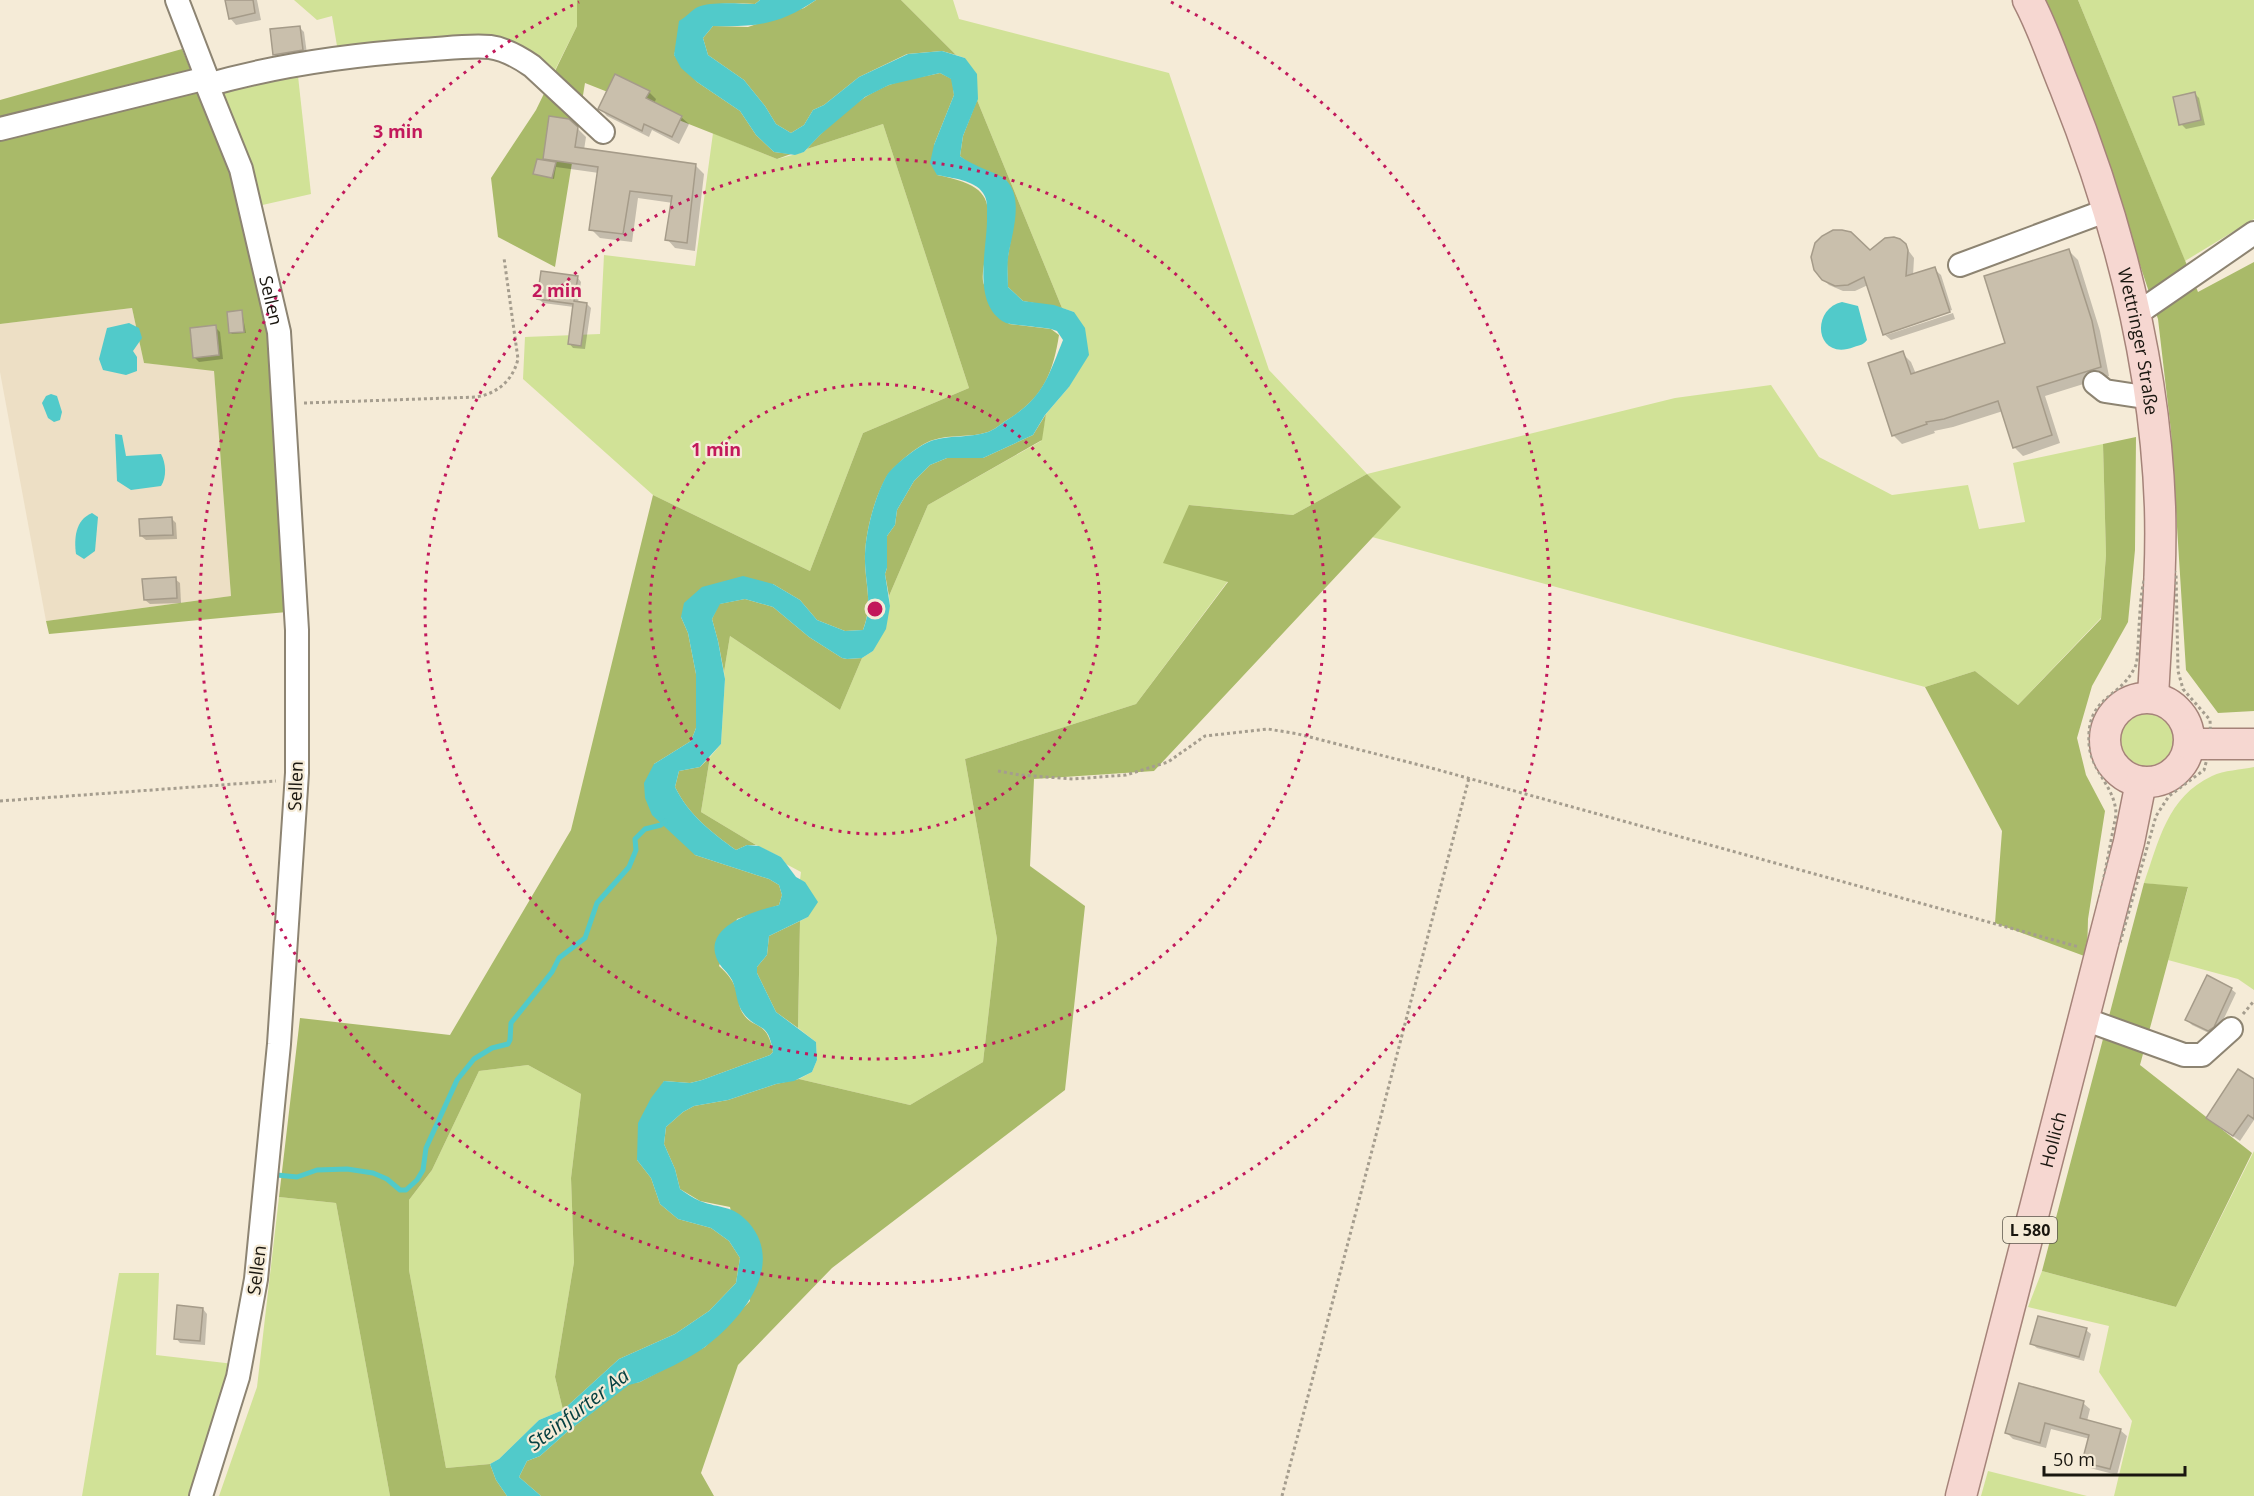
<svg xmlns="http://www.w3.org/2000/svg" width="2254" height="1496" font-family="'Open Sans',sans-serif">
<rect width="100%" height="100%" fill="#f5ebd7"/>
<path fill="#eddfc5" d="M132,308L144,363L214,370L231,596L46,621L0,372V324Z"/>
<g fill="#d1e297">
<path d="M294,0H577V26L553,74L522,51L338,52L332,16L317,20Z"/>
<path d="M901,0H953L959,19L1169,73L1269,370L1367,474L1675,398L1771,385L1819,457L1892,495L1968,485L1979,529L2025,522L2013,463L2103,444L2106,555L2101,618L2018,705L1975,671L1925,687L1372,537L1400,507L1367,474L1293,515L1189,505L1228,581L1136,704L965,759L997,939L983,1062L910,1105L799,1079L812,1072L817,1060L816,1042L798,1028L800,921L808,917L805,882L800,880L801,872L786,864L781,857L756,845L701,812L710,757L721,744L725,679L724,672L730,636L840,710L862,658L873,651L890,606L889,596L928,505L1041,441L1046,414L1069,387L1074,312L1062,308L977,100L965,58L956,55Z"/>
<path d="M2078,0H2254V219L2185,261Z"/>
<path d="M298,76L311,194L258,206L219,90L250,80Z"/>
<path d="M883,124L969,388L863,433L810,571L653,495L523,379L525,337L600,334L604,255L695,266L713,133L777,159L804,152L807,149Z"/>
<circle cx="2147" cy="740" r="26"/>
<path d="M2254,767V990L2238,979L2168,960L2188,888L2144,883C2159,841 2167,797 2212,776C2224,770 2241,770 2254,767Z"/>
<path d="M528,1065L581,1094L571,1178L574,1262L555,1377L563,1410L539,1420L499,1459L490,1464L446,1468L409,1270V1200L432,1170L479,1071Z"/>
<path d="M2254,1151V1496H2114L2132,1421L2099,1372L2109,1326L2028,1307L2042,1271L2176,1307Z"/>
<path d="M279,1197L336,1203L390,1496H219L257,1387Z"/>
<path d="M119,1273H159L156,1355L234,1364L196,1496H82Z"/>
<path d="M1988,1471L2087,1496H1981Z"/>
</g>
<g fill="#a9ba69">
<path d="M577,0H760L755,4C735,4 699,0 687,18C681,29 678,43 674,55L697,82L740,111L756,135L774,152L791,154L777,159L585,83L555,267L498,237L491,178L536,110L577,26Z"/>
<path d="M816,0H901L956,55L942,51L907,54L859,77L824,105L813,110L804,125L791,133L776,124L765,106L744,80L708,55L703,38L713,26L748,27L804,8Z"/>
<path d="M2041,0H2078L2198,292L2254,262V711L2218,713L2186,670L2171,431L2158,319L2082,91Z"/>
<path d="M182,49L232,171L270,338L287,612L49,634L46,621L231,596L214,371L144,363L132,308L0,324V100Z"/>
<path d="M940,73L952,79L954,95L934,145L937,175C998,187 990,203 985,258C984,265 982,274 983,281C984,291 1003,314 1009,324L1051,329L1059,335C1053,374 1042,399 1007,420C1001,424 994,430 988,432C971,438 950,434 933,440C921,443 894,465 887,476C875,496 866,530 865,554C864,583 874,601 863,630L845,631L817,620L800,600L773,584L681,617L688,633L696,674V728L691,741L654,764L695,855L769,879L779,885L782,895L779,905L737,919L719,966C728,974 734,981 737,994C739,1000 739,1007 742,1012C753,1031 767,1018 773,1052L770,1055L702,1080L690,1083L664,1081L637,1160L651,1178L660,1204L678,1219L711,1228L729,1241L740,1258L736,1283L709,1311L675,1334L619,1359L563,1410L555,1377L574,1262L571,1178L581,1094L528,1065L479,1071L432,1170L409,1200V1270L446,1468L490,1464L496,1480L507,1496H390L336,1203L279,1197L300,1018L450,1035L571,830L653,495L810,571L863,433L969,388L883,124L807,149C829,124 858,97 889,85C905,79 923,77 940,73Z"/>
<path d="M977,100L1062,308L1023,301L1008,287L1007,262L1015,215L1006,180L971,165L960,156L963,136Z"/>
<path d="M1046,414L1042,440L928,505L889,596L885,574L887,568V536L895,525L897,510L914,481L930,465L947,458H983L1033,435Z"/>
<path d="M2136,437L2135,550L2128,622L2092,686L2077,738L2086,775L2105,811L2088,919L2087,957L1995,923L2002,831L1925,687L1975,671L2018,705L2101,619L2106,555L2103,444Z"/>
<path d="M1367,474L1401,507L1154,771L1034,779L1030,866L1085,906L1065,1090L832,1268L738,1365L701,1473L714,1496H541L519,1477L527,1461L540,1456L567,1432L629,1384L640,1382L705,1347L750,1301L730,1207L700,1201L680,1189L675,1169L664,1144L666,1127L683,1112L694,1106L728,1100L776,1084L799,1079L910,1105L983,1062L997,939L965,759L1136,704L1228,582L1163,563L1189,505L1293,515Z"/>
<path d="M745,599L773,607L809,637L842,658L847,659L862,658L840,710L730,636L724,672L718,641L712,619L719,604Z"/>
<path d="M710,757L701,812L756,845H747L736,850C711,832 689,815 675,787L679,771L700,767Z"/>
<path d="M2144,883L2188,887L2140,1065L2252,1153L2176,1307L2042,1271Z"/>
<path d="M800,921L798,1028L776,1012L757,973V967L767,955L769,936Z"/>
</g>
<g fill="#51caca">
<path d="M760,0H816C779,25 756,27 713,26L703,38L708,55L744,80L765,106L776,124L791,133L804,125L813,110L824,105L859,77L908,54L942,51L965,58L977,74L978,99L963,136L960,156C972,166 999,173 1006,180C1025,199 1011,236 1008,258C1007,268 1008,278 1008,287L1023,301L1054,305L1074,312L1085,328L1089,355L1069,387L1045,415L1033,435L983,458H947L930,465L914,481L897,510L895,525L887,536V568L885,574L890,606L886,629L873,651L862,658L847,659L842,658L809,637L773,607L745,599L720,604L712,619L718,641L725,679L721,744L700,767L679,771L675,787C689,815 711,832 736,850L747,845L759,846L781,857L796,877L805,882L818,902L808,917L769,936L767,955L757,967V973L776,1012L816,1042L817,1060L812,1072L794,1081L776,1084L728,1100L694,1106L683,1112L666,1127L664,1144L675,1169L680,1189C686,1193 693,1198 700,1201C720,1209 732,1204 749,1223C786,1266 741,1320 705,1347C686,1361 661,1371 640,1382L629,1385L567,1432L540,1456L527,1461L519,1477L541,1496H507L496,1480L490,1464L499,1459L539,1420L563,1410L619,1359L675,1334L709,1311L736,1283L740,1258L729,1241L711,1228L678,1219L660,1204L651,1178L637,1160L638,1123L651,1098L664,1081L690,1083L702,1080L770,1055L773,1052C768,1020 758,1032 744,1014C736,1005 737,990 732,980C726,969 718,967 715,953C709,924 758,910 779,905L782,895L779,885L769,879L695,855L652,815L645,798L644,783L654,764L691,741L696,728V674L688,633L681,617L684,603L702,587L743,576L773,584L800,600L817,620L845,631L863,630C874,602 864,582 865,554C866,530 875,496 887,475C894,465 921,443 934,440C951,435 971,438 988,432C994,430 1001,424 1007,420C1043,398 1048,377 1063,340L1057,331L1051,329C1042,327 1012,325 1006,323C970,305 988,247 987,216C987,208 988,200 983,193C975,180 951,178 937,175L930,163L934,145L954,95L951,79L940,73L889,85L865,97L820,135L804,152L795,155L774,152L756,135L740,111L697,82L681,68L674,55L679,21C687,17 691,10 698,7C711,1 741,4 755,4Z"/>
<path d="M1842,302L1858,306L1867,340C1863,345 1860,345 1854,347C1815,362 1810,309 1842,302Z"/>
<path d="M129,323L139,328L142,338L133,351L137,357V371L126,375L103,370L99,359L107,328Z"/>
<path d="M51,394L57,396L62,412L60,420L54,422L48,418L42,403L46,396Z"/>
<path d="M115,434L122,435L126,456L161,454C166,463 167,477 161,486L131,490L117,481Z"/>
<path d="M92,513L98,517L95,551L84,559L76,554C74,539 75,520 92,513Z"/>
</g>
<g fill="#0003">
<path d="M226,0H257L261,20L236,25L230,18Z"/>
<path d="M299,27L304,32L307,54L279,59L274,55Z"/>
<path d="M649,92L656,99L654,104L681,117L689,124L679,144L652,130L649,137L607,116L600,108Z"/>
<path d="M2195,94L2199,98L2205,125L2186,129L2181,124Z"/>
<path d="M577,128L586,137L584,150L696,166L704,174L695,251L675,248L667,239L673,203L638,198L632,242L600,238L591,229L599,173L556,167L554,179L535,174L549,163L545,158Z"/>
<path d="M1902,242L1914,258L1913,276L1934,269L1941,275L1952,310L1886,332V335L1953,313L1955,319L1891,340L1884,334L1868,285L1855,291H1843L1829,285L1822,278L1870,252Z"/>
<path d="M2069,251L2078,260L2100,331L2109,376L2045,396L2060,443L2023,456L2014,447L2003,411L1953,427L1934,431L1935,433L1902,444L1893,435L1902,353L1911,362L1916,374L2007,344Z"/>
<path d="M577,277L581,282L578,303L587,304L591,308L585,349L573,348L569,343L574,307L543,303L539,299Z"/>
<path d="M242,312L246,333L232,334L230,332Z"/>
<path d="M215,327L220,332L223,359L199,362L195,358Z"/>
<path d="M171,518L176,523L177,539L146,540L141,536Z"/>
<path d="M175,579L180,583L181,603L150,604L145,600Z"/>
<path d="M2231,989L2236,993L2218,1031L2213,1035L2192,1025L2187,1020Z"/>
<path d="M2254,1081V1120L2240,1141L2208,1118Z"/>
<path d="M203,1309L207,1314L205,1345L180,1343L176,1338Z"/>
<path d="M2086,1330L2091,1334L2084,1361L2037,1348L2032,1344Z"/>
<path d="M2083,1403L2090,1409L2087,1421L2120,1430L2127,1436L2117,1475L2090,1468L2084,1461L2090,1439L2051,1429L2046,1448L2013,1439L2007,1433Z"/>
</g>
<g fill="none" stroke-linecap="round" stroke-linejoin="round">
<path stroke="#51caca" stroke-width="5" d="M277,1175L297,1177L317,1170L347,1169L373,1173L387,1179L400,1190H406L417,1180L423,1170L426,1148L457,1080L474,1059L492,1048L508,1044L510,1040L511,1023L552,972L559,958L585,938L597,903L629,867L636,850L635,839L645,829L661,825L665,821"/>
</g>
<g fill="#c9bfac" stroke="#a59b89" stroke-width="1.5">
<path d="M225,0H253L255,13L229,19Z"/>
<path d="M300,26L303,50L273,55L270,29Z"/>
<path d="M615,74L650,91L646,98L682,116L672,137L644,124L642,131L598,109Z"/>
<path d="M2195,92L2201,120L2179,125L2173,97Z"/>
<path d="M549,116L569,119L578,127L575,147L696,164L687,243L665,240L672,196L630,191L623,234L589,230L598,167L543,159Z"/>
<path d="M537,159L556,162L552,178L533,174Z"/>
<path d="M1833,230H1842L1851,232L1870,250L1885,238L1894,237L1900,239L1906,244L1908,250L1906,276L1935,267L1950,312L1883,335L1864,277L1848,285L1835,286L1822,280L1814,270L1811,257L1815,243L1822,236Z"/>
<path d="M2069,249L2092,321L2101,367L2037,387L2052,435L2013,448L1998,401L1944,419L1926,422L1927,424L1892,436L1868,363L1903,351L1911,374L2005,343L1984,276Z"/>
<path d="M541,271L578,276L574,301L587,303L581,346L568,344L573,304L537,299Z"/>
<path d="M242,310L244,332L229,333L227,312Z"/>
<path d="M216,325L219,355L193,358L190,328Z"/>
<path d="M172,517L173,535L140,536L139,519Z"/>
<path d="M176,577L177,598L144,600L142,579Z"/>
<path d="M2207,975L2232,988L2214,1027L2208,1031L2185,1020Z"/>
<path d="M2238,1069L2254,1079V1119L2248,1115L2233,1136L2206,1118Z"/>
<path d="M177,1305L203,1308L200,1341L174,1339Z"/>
<path d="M2038,1316L2087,1328L2079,1357L2030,1344Z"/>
<path d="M2019,1383L2084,1401L2080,1418L2121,1429L2110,1469L2082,1462L2089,1435L2045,1423L2040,1443L2005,1433Z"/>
</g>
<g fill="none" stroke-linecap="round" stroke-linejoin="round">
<g stroke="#8d8472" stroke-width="26">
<g id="minor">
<path id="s1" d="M177,0L207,78V85L241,169L279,332L297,630V773L279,1044L256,1279L238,1377L201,1496"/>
<path d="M207,85C277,65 349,55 421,50C443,49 468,45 490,47C505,49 519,57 532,66L603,132"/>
<path d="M0,129L207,78"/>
<path d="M1960,265L2108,210"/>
<path d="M2135,315L2254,233"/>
<path d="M2095,383L2105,391L2151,398"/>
<path d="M2084,1019L2184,1055H2202L2231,1029"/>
</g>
</g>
<g stroke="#a58379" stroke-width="33">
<g id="major">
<path id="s2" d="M2028,0C2043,28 2053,59 2065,88C2118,221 2155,363 2160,507C2162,571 2156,635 2153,698"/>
<circle cx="2147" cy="740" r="42"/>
<path d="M2189,744H2254"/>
<path id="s3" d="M1961,1496L2129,842L2141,782"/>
</g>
</g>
<g stroke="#a59d8e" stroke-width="3" stroke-dasharray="3 3" stroke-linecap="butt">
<path d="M304,403L477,397C498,393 513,380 518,359L504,258"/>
<path d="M2159,560L2176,573L2178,671L2183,689L2210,720L2211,744L2204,770L2169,796L2156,816L2120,943L2098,963L2095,923L2116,815C2116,787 2091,772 2089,744C2086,696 2118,700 2134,669C2138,663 2137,653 2138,647C2139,631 2140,590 2145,578C2149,572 2154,566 2159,560Z"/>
<path d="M998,771L1020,775L1073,779L1126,775L1168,762L1205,736L1268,729L1298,734L1435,769L2079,947"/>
<path d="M0,801L276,781"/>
<path d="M2243,1014L2254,1001"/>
<path d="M1282,1496L1469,778"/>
</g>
<use href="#minor" stroke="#fff" stroke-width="22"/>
<use href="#major" stroke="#f6d7d1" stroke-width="30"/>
</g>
<g fill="none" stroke="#c2185b" stroke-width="3" stroke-dasharray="3 6">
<circle cx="875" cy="609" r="225"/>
<circle cx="875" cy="609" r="450"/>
<path d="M1171 2A675 675 0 1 1 579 2"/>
</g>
<g text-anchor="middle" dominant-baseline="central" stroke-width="4.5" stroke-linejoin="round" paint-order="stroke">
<rect fill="#f5ebd7" stroke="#5b564b" stroke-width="1.5" x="2003" y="1217" width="54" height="26" rx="4.5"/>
<g font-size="16" font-weight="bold" fill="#19160f">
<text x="2030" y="1230">L 580</text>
</g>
<g font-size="18" fill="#19160f" stroke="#f5ebd7">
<text stroke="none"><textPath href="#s1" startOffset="316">Sellen</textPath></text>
<text stroke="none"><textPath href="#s2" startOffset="360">Wettringer Straße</textPath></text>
<text transform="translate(295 786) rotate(-88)">Sellen</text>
<text stroke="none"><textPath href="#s3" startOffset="368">Hollich</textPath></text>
<text transform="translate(256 1270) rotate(-83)">Sellen</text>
</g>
<g font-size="20" font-style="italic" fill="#064041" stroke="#f5ebd7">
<text transform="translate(578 1409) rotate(-37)">Steinfurter Aa</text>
</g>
</g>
<circle cx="875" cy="609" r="9" fill="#c2185b" stroke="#f5ebd7" stroke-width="3"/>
<g font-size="18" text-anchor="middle" font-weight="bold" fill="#c2185b" stroke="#f5ebd7" stroke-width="4.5" stroke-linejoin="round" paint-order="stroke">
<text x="398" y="138">3 min</text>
<text x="557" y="297">2 min</text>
<text x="716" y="456">1 min</text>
</g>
<path d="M2044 1466v9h141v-9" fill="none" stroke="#19160f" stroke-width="3"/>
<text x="2053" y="1466" font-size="18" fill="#19160f" stroke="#f5ebd7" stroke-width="4.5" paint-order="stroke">50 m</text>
</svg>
